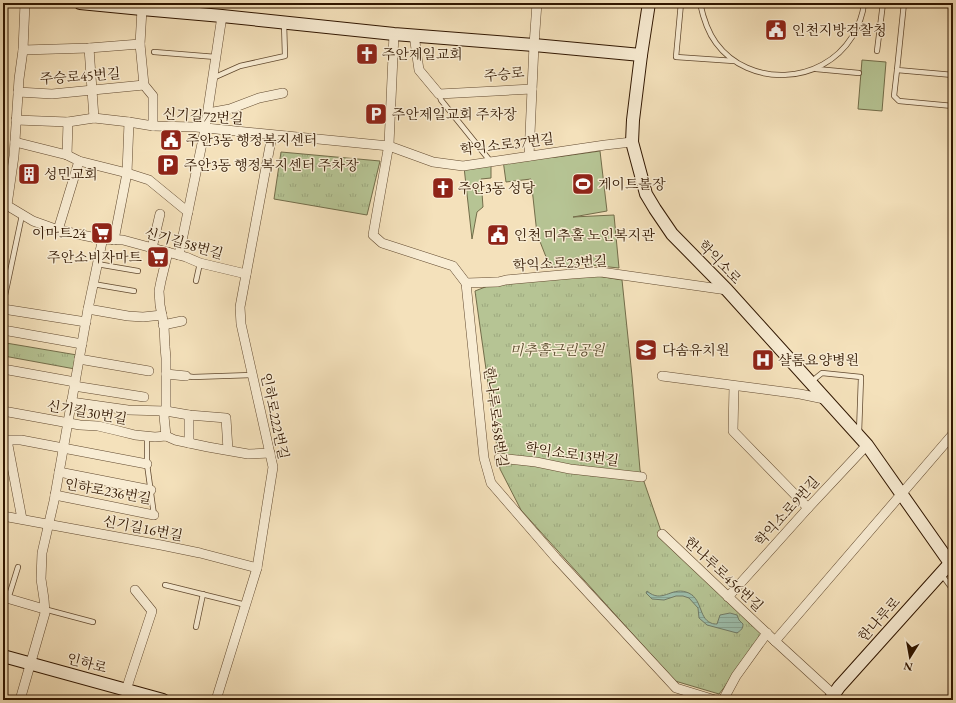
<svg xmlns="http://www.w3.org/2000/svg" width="956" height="703" font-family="'EB Garamond','Noto Serif KR',serif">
<defs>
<pattern id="park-tufts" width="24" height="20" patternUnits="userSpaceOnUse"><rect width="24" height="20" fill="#b6c494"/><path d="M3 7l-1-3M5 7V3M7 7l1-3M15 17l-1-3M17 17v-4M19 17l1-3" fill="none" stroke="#9da87e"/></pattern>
<pattern id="water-rules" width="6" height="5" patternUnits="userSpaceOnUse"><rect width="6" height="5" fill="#9cbeac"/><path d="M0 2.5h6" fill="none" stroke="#87a392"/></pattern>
</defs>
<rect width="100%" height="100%" fill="#f4e1bb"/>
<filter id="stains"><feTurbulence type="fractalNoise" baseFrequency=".005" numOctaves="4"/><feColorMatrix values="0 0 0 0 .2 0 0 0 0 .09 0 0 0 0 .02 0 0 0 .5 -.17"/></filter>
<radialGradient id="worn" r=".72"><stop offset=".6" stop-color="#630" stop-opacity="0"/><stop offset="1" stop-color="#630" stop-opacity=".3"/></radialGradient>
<g fill="#b6c494" stroke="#736d4a">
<path d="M862,60L886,62L882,111L858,109Z"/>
<path d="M600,151L607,211L573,217L614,215L619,268L580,264L550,267L537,234L531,179L506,182L503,160L557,157Z"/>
<path d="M491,162V178L481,179L483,207L477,212L472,239L464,167Z"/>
</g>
<g fill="url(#park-tufts)" stroke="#736d4a">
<path d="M281,152L380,161L367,215L274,199Z"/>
<path d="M597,276L622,280L632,376L640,470L662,534L767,633L719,694L675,681L521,510L500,469L475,291L498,282Z"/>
<path d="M6,343L77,355L75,369L4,356Z"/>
</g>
<path fill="url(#water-rules)" stroke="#717b67" d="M647,591C662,604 671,587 686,592C703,597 698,618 711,623C713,624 715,624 717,624L720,615L730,613L737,615L739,620L743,624C743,629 741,630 737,633L707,625L699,618L698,608L689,598L683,596H676L664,600L652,599L646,593Z"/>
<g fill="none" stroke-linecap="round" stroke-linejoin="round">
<g stroke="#61492f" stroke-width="6">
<g id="lane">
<path d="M681,3L676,57L734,61"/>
<path d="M700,3C703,17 707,31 716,43C749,88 822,85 852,37C858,27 863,15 864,3"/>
<path d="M904,3L897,70L953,75"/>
<path d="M877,51L883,3"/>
<path d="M154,52L216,57"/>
<path d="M816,69L859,73"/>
<path d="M897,70L894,96L899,101L953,106"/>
<path d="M213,78L240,66L285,56L284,23"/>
<path d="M439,94L441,100L491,162"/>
<path d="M97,264L138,271"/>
<path d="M196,281L200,263"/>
<path d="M93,284L134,291"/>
<path d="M3,305L22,215"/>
<path d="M186,376L193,377L252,375"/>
<path d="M812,381L822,373L861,377L859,433"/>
<path d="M147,436V464L154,515"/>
<path d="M942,575L953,590"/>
<path d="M165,585L246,605"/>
<path d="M8,599L18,567"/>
<path d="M44,609L93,622"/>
<path d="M196,627L203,594"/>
</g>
</g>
<g stroke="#61492f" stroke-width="10">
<g id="street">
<path d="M142,9L140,44L144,85L153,96V126"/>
<path d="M394,34L389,144L373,235L382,243L453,266L466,283L484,458L491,483L556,558L676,688L715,700"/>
<path d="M414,35L419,70L439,94L532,89"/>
<path d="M89,48L94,118"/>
<path d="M23,50L89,48L140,44"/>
<path d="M18,92L52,94L144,85"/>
<path d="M208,113L230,109L259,98L283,93"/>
<path d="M16,120L68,122L94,118L129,122L153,126L196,127L389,146L433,162L463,166L605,145L632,142"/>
<path d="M15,142L67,155L79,161L127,173L149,180L188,212"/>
<path d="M67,155L68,122"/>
<path d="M529,156L534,45L537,3"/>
<path d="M3,203L33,221L58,230L101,239L123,240L186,257L200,263L246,274"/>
<path d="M7,205L14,156L19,79L23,50L25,3"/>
<path d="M58,230L79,161"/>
<path d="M114,240L127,173L129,122"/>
<path d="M152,248L160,214"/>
<path d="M179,255L205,129L222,16"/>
<path d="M466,283L498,282L506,280L572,274L601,272L727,290"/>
<path d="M3,309L86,322"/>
<path d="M88,309L128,316L143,317L162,315"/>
<path d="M163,325L182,321"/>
<path d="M3,330L82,344"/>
<path d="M79,359L149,371"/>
<path d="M3,369L75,382"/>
<path d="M166,374L186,376"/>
<path d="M662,376L800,394L824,399"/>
<path d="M74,386L144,397"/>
<path d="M734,386L733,431L808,508"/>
<path d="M71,402L128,410L166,411L189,415L226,418L228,450"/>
<path d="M3,411L80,425L98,426L115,430L135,435L155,437L166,436L175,440L208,447L248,454L270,453"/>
<path d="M189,415V443"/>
<path d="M166,436L164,416L166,411V358L165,347L164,326L160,305L159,291L161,281L168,252"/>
<path d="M3,440H21L147,464"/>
<path d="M7,440L22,519"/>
<path d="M499,458L536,462L570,469L642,477"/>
<path d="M59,472L151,490"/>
<path d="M55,495L154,515"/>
<path d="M3,516L161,545L200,553L257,568"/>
<path d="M662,534L775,641L834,695"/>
<path d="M3,597L44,609"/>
<path d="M728,597L808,508L867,445"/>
<path d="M775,641L953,434"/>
<path d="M126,690L152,611L135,590"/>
<path d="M20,700L45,613L44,599L41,579L42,553L54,501L88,309L102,242L101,239"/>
<path d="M216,700L257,568L273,467L241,324L240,307L272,135"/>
<path d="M723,700L736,676L767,633"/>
</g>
</g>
<g stroke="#301600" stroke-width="14">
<g id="secondary">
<path d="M80,3L142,9L222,16L394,34L534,45L641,55"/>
<path d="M649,3L641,55L633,120L632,142L646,194L655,209L672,234L727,290L867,445L950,563"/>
<path d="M3,656L163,700"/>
<path d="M830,700L839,687L953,560"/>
</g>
</g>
<use href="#lane" stroke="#f8ecd3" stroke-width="4.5"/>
<use href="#street" stroke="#f8ecd3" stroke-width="9"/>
<use href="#secondary" stroke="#f8ecd3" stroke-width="12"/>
</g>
<defs>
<g id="civic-square" transform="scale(1.15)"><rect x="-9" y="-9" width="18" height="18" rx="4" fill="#8f2418" stroke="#f8ecd3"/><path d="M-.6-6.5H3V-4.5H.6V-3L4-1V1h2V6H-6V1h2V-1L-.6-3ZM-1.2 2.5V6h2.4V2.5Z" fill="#fff"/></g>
<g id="church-square" transform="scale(1.15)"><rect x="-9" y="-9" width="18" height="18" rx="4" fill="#8f2418" stroke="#f8ecd3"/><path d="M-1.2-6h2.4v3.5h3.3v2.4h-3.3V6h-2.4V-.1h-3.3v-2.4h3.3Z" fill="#fff"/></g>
<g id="parking-square" transform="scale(1.15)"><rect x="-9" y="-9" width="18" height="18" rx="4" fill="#8f2418" stroke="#f8ecd3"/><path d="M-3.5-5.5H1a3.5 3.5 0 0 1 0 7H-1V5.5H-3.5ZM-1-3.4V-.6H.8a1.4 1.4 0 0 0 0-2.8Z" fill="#fff"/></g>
<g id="building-square" transform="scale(1.15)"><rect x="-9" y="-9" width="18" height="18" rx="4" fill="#8f2418" stroke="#f8ecd3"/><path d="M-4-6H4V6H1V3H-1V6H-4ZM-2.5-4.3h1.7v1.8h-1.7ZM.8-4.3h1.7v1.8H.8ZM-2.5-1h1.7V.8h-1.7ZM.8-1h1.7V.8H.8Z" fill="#fff"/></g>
<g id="stadium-square" transform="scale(1.15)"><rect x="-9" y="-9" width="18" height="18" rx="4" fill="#8f2418" stroke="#f8ecd3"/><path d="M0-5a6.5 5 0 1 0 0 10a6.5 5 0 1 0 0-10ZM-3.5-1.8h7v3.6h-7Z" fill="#fff"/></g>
<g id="supermarket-square" transform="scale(1.15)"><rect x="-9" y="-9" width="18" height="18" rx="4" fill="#8f2418" stroke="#f8ecd3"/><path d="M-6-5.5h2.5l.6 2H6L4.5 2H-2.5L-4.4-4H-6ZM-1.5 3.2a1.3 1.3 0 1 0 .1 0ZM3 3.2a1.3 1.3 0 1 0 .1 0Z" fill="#fff"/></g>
<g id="school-square" transform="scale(1.15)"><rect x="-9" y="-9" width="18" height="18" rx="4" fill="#8f2418" stroke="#f8ecd3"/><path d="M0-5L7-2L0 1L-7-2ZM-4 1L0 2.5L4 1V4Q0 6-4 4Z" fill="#fff"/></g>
<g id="hospital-square" transform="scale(1.15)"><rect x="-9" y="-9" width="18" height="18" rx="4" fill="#8f2418" stroke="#f8ecd3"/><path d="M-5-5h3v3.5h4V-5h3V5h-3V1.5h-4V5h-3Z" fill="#fff"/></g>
</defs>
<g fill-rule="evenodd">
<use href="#civic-square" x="776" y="30"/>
<use href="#church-square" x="367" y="54"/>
<use href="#parking-square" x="376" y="114"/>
<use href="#civic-square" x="171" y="140"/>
<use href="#parking-square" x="168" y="165"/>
<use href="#building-square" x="29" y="174"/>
<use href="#stadium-square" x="583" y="184"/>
<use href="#church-square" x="443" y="188"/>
<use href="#supermarket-square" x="102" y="233"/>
<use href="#civic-square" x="498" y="235"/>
<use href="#supermarket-square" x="158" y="257"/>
<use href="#school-square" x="646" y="350"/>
<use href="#hospital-square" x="763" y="360"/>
</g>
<g text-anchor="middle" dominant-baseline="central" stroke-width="3" stroke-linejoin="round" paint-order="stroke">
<g font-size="14" fill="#301600" stroke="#f8ecd3" text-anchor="start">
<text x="792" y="30">인천지방검찰청</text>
<text x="382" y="54">주안제일교회</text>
<text x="392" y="114">주안제일교회 주차장</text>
<text x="186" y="140">주안3동 행정복지센터</text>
<text x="184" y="165">주안3동 행정복지센터 주차장</text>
<text x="44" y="174">성민교회</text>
<text x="598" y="184">게이트볼장</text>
<text x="458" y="188">주안3동 성당</text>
<text x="86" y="233" text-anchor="end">이마트24</text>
<text x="514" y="235">인천 미추홀 노인복지관</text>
<text x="142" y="257" text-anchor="end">주안소비자마트</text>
<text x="662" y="350">다솜유치원</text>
<text x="778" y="360">샬롬요양병원</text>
</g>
<g font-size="14" fill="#301600" stroke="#f8ecd3">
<text transform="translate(504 74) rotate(-6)">주승로</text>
<text transform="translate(80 76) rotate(-4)">주승로45번길</text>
<text transform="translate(203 116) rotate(4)">신기길72번길</text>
<text transform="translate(507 144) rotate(-7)">학익소로37번길</text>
<text transform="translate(184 243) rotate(16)">신기길58번길</text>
<text transform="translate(720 262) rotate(46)">학익소로</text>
<text transform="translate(560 263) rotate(-3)">학익소로23번길</text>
<text transform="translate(87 412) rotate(10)">신기길30번길</text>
<text transform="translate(275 416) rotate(78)">인하로222번길</text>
<text transform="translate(496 417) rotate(82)">한나루로458번길</text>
<text transform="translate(572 454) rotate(8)">학익소로13번길</text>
<text transform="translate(108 491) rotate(10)">인하로236번길</text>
<text transform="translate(787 511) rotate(-48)">학익소로9번길</text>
<text transform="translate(143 528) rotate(11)">신기길16번길</text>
<text transform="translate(724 574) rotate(43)">한나루로456번길</text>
<text transform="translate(879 619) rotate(-48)">한나루로</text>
<text transform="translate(87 663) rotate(15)">인하로</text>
</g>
<g font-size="14" font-style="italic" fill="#584a2c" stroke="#f8ecd3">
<text x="557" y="350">미추홀근린공원</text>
</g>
</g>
<rect width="956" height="703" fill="none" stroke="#f4e1bb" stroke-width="16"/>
<rect x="4" y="4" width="948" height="695" fill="none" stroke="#301600" stroke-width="2"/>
<rect x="8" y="8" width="940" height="687" fill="none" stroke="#301600"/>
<g transform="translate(910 657) rotate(191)" stroke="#f8ecd3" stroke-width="3" paint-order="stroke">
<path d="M0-3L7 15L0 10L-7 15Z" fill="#301600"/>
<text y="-6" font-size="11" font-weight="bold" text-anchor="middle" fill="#301600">N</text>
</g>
<rect width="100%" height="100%" filter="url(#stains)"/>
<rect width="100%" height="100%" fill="url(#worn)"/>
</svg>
